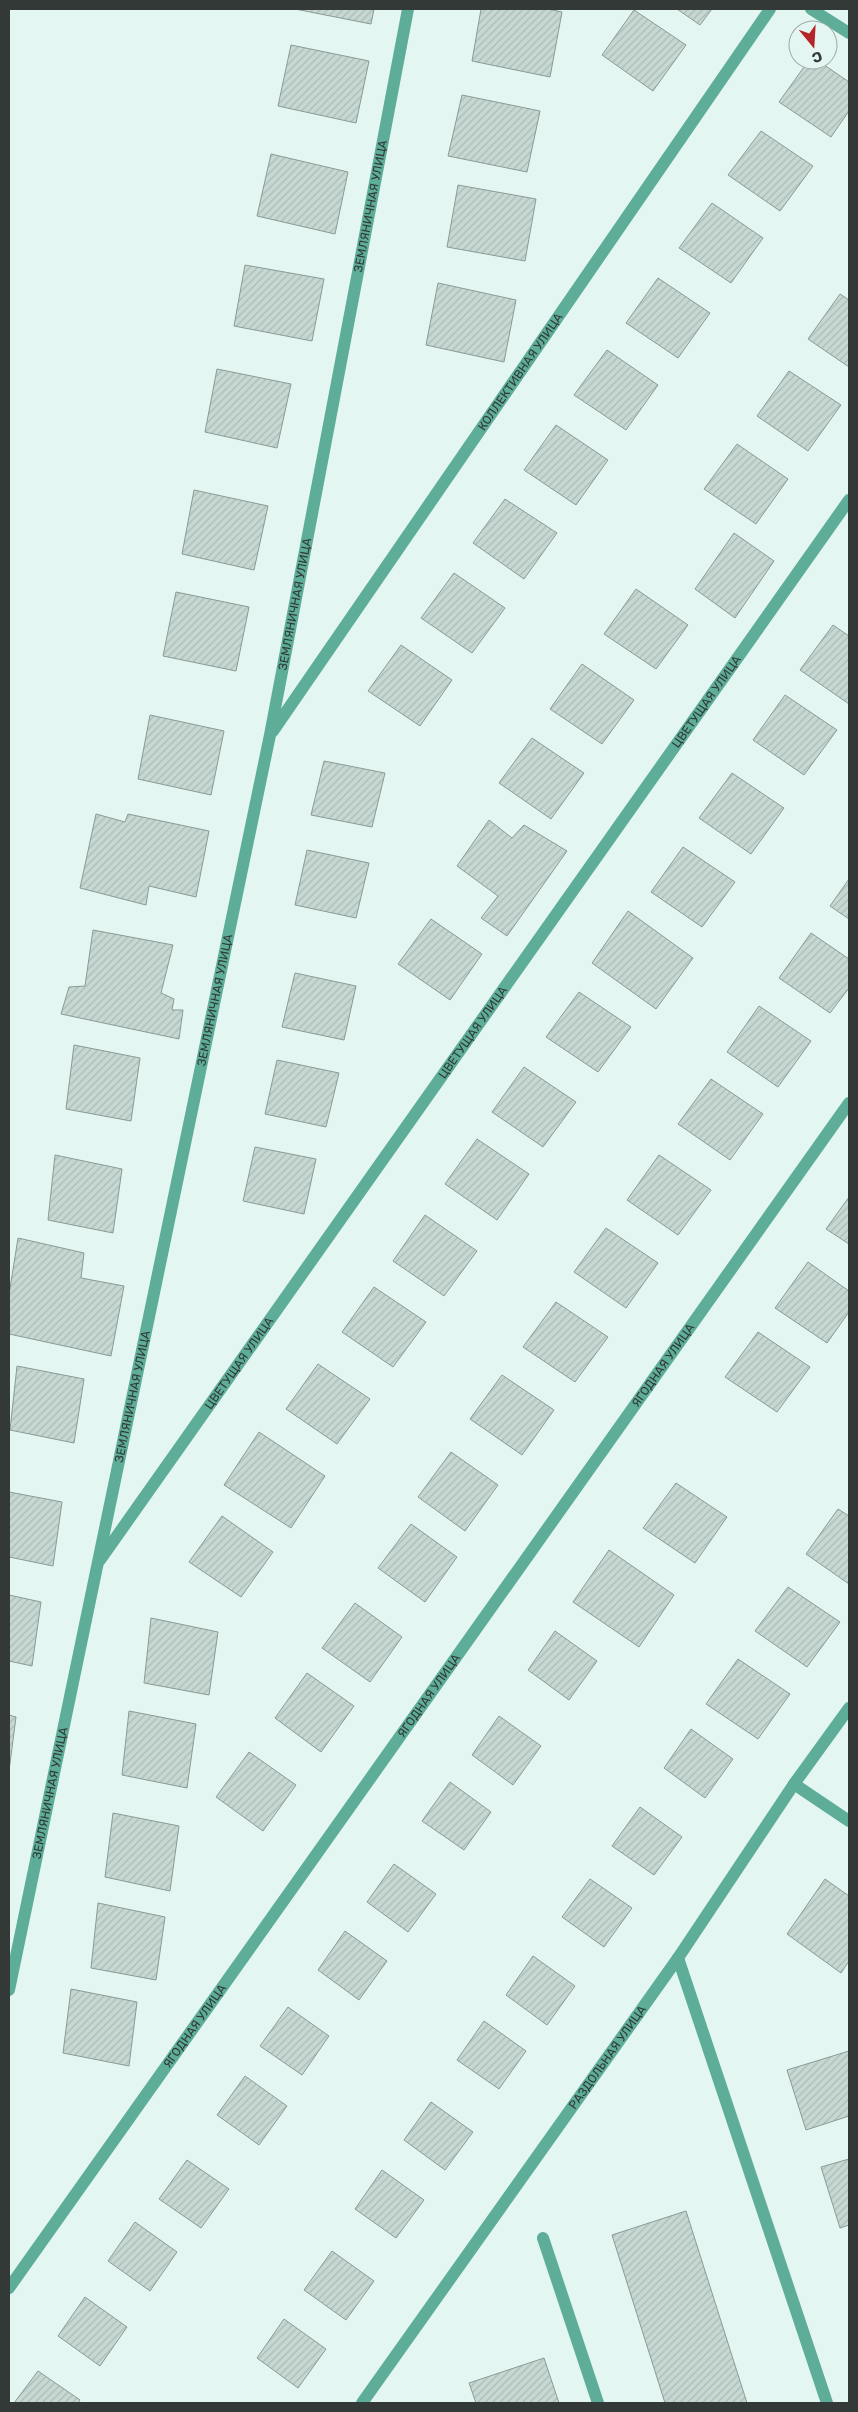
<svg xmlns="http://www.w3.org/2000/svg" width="858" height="2412" font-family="Rubik,sans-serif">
<defs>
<pattern id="building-hatch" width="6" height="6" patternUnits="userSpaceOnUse" patternTransform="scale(1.25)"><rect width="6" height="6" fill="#c7d8d3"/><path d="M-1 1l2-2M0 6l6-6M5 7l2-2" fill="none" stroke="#abbab6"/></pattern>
</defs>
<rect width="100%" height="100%" fill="#e4f6f1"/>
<g fill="url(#building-hatch)" stroke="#8a9b96">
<path d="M295,9H374L371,24Z"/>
<path d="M481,9H548L562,12L550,77L472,61Z"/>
<path d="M677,9H712L700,25Z"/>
<path d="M634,10L686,45L653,91L602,55Z"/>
<path d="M291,45L369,61L356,123L278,106Z"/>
<path d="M809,60H817L849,82V111L831,137L779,102Z"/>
<path d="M462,95L540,111L527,172L448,156Z"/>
<path d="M761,131L813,166L780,211L728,175Z"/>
<path d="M271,154L348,172L335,234L257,216Z"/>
<path d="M458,185L536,199L525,261L447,247Z"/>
<path d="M712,203L763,238L731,283L679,248Z"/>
<path d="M245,265L324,279L312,341L234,326Z"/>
<path d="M658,278L710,313L678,358L626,323Z"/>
<path d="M438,283L516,300L504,362L426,345Z"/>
<path d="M840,294L849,300V367L808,339Z"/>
<path d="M607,350L658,385L626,430L574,395Z"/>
<path d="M217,369L291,384L277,448L205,432Z"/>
<path d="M789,371L841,405L808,451L757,416Z"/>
<path d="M556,425L608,460L576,505L524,470Z"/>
<path d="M737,444L788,479L756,524L704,489Z"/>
<path d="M194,490L268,506L254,570L182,554Z"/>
<path d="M505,499L557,533L524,579L473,543Z"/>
<path d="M734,533L774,561L735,618L695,589Z"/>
<path d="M454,573L505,608L472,653L421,618Z"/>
<path d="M636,589L688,625L656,669L604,634Z"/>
<path d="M176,592L249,607L236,671L163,656Z"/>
<path d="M833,625L849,636V704L800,670Z"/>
<path d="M401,645L452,680L420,726L368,691Z"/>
<path d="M582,664L634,700L602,744L550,709Z"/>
<path d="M785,695L837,730L804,775L753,740Z"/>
<path d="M150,715L224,731L211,795L138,779Z"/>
<path d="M532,738L584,773L551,819L499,783Z"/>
<path d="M324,761L385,773L372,827L311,815Z"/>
<path d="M732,773L784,808L751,854L699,818Z"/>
<path d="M96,814L125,822L128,814L209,831L196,897L149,886L146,905L80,888Z"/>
<path d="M489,820L512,838L524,825L567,851L507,936L481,918L498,896L457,866Z"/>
<path d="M683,847L735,882L702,927L651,892Z"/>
<path d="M307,850L369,863L356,918L295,905Z"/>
<path d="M849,879V919L830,906Z"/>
<path d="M628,911L693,958L656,1009L592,963Z"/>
<path d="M431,919L482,954L450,1000L398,964Z"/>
<path d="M93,930L173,945L161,993L174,999L172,1010H183L179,1039L61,1014L69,987L85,986Z"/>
<path d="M811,933L849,959V988L830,1013L779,978Z"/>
<path d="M295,973L356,986L344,1040L282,1027Z"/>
<path d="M579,992L631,1027L598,1072L546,1037Z"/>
<path d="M759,1006L811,1041L778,1087L727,1052Z"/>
<path d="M74,1045L140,1058L131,1121L66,1109Z"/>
<path d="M277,1060L339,1073L326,1127L265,1114Z"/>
<path d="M524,1067L576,1102L543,1147L492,1112Z"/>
<path d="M711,1079L763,1114L730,1160L678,1124Z"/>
<path d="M477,1139L529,1174L497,1220L445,1184Z"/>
<path d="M255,1147L316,1159L304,1214L243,1201Z"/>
<path d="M55,1155L122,1169L113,1233L48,1220Z"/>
<path d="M659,1155L711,1190L678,1235L627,1200Z"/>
<path d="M849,1197V1244L826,1229Z"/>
<path d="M425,1215L477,1251L444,1296L393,1261Z"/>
<path d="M606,1228L658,1263L626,1308L574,1272Z"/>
<path d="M18,1238L84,1253L81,1278L124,1286L111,1356L9,1334V1295Z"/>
<path d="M808,1262L849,1291V1312L827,1343L775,1308Z"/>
<path d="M374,1287L426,1322L393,1367L342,1332Z"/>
<path d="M556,1302L608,1337L575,1382L523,1347Z"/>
<path d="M758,1332L810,1367L777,1412L725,1377Z"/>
<path d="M318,1364L370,1399L337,1444L286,1409Z"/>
<path d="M17,1366L84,1379L74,1443L10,1430Z"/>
<path d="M502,1375L554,1410L522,1455L470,1419Z"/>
<path d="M259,1432L325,1476L291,1528L224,1485Z"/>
<path d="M451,1452L498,1485L465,1531L418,1497Z"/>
<path d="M676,1483L727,1517L695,1563L643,1528Z"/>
<path d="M9,1492L62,1502L53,1566L9,1557Z"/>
<path d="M838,1509L849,1516V1584L806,1554Z"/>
<path d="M222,1516L273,1552L241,1597L189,1562Z"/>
<path d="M411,1524L457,1557L425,1602L378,1568Z"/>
<path d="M609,1550L674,1595L639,1647L573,1602Z"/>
<path d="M788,1587L840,1622L807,1667L755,1631Z"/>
<path d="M9,1595L41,1602L32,1666L9,1661Z"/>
<path d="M355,1603L402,1637L370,1682L322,1648Z"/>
<path d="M151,1618L218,1632L209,1695L144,1683Z"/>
<path d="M555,1631L597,1661L569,1700L528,1670Z"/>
<path d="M738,1659L790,1694L758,1739L706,1704Z"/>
<path d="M307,1673L354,1706L321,1752L275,1718Z"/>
<path d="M129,1711L196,1724L187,1788L122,1775Z"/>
<path d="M9,1715L16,1717L9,1771Z"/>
<path d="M499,1716L541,1746L513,1785L472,1755Z"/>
<path d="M691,1729L733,1759L705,1798L664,1768Z"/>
<path d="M249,1752L296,1785L263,1831L216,1797Z"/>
<path d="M450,1782L491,1812L464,1850L422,1821Z"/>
<path d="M640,1807L682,1837L654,1875L612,1846Z"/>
<path d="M113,1813L179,1826L170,1891L105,1877Z"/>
<path d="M394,1864L436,1894L408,1932L367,1902Z"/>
<path d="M590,1879L632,1908L604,1947L562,1917Z"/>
<path d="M825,1879L849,1896V1961L841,1973L787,1934Z"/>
<path d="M98,1903L165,1917L156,1980L91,1968Z"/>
<path d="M345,1931L387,1961L359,2000L318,1970Z"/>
<path d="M533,1956L575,1986L547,2025L506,1995Z"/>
<path d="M71,1989L137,2002L129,2066L63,2053Z"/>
<path d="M288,2007L329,2036L302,2075L260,2046Z"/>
<path d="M484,2021L526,2051L499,2089L457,2060Z"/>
<path d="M849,2051V2116L806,2130L787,2070Z"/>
<path d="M245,2076L287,2106L259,2145L217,2115Z"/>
<path d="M431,2102L473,2132L445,2170L404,2140Z"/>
<path d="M849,2159V2225L840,2228L821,2167Z"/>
<path d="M187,2160L229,2189L201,2228L159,2199Z"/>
<path d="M382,2170L424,2200L396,2238L355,2209Z"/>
<path d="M686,2211L747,2403H665L612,2235Z"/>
<path d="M135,2222L177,2252L150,2291L108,2261Z"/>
<path d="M332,2251L374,2281L346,2320L304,2290Z"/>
<path d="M85,2297L127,2327L100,2366L58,2336Z"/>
<path d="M284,2319L326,2349L298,2388L257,2358Z"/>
<path d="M544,2358L559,2403H476L469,2383Z"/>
<path d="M38,2371L80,2400L78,2403H14Z"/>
</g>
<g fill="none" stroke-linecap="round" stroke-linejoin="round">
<g stroke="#5dad99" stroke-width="12">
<path d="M811,9L849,33"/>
<path id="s1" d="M273,731L770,9"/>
<path id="s2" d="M100,1560L849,500"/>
<path d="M794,1784L849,1821"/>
<path d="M678,1958L827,2403"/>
<path id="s3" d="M9,1990L270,735L408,9"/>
<path d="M543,2238L598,2403"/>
<path id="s4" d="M9,2288L849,1103"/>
<path id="s5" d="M362,2403L678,1958L794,1784L849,1708"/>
</g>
</g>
<g text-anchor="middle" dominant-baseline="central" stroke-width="4" stroke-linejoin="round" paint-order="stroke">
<g font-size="12" fill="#323937" stroke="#e4f6f1">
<text stroke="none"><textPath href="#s3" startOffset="1820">ЗЕМЛЯНИЧНАЯ УЛИЦА</textPath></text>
<text stroke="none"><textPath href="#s1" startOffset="436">КОЛЛЕКТИВНАЯ УЛИЦА</textPath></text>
<text stroke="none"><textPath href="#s3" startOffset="1415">ЗЕМЛЯНИЧНАЯ УЛИЦА</textPath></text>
<text stroke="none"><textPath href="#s2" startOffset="1051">ЦВЕТУЩАЯ УЛИЦА</textPath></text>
<text stroke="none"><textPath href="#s3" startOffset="1011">ЗЕМЛЯНИЧНАЯ УЛИЦА</textPath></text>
<text stroke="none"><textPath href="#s2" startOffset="646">ЦВЕТУЩАЯ УЛИЦА</textPath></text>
<text stroke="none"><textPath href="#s2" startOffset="241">ЦВЕТУЩАЯ УЛИЦА</textPath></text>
<text stroke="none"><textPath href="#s4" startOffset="1131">ЯГОДНАЯ УЛИЦА</textPath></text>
<text stroke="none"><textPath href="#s3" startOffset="606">ЗЕМЛЯНИЧНАЯ УЛИЦА</textPath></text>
<text stroke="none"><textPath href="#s4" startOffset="726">ЯГОДНАЯ УЛИЦА</textPath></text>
<text stroke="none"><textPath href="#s3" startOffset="201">ЗЕМЛЯНИЧНАЯ УЛИЦА</textPath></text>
<text stroke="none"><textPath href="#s4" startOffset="321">ЯГОДНАЯ УЛИЦА</textPath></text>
<text stroke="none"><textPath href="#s5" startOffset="424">РАЗДОЛЬНАЯ УЛИЦА</textPath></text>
</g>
</g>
<rect width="858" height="2412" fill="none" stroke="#323937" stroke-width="20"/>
<g transform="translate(813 45) rotate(162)"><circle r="24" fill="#e4f6f1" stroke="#9daaa7"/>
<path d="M0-4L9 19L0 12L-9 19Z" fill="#b52428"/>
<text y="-8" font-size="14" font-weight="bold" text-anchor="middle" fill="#323937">С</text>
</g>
</svg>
